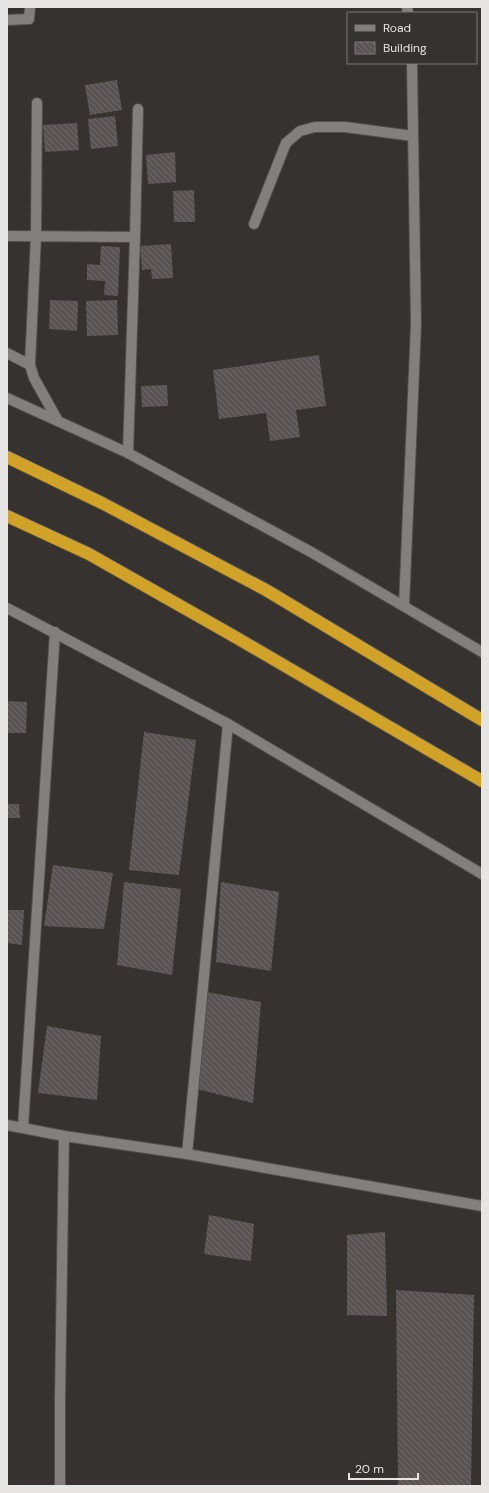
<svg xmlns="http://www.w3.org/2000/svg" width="489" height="1493" font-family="'DM Sans',sans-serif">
<defs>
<pattern id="building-back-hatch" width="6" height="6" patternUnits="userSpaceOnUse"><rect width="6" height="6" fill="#595453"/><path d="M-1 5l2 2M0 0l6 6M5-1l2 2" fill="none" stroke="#716c6c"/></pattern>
</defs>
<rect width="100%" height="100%" fill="#35322f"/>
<g fill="url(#building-back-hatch)">
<path d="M117,80L122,110L90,115L85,85Z"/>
<path d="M115,116L118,146L91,149L88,119Z"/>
<path d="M77,123L79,150L45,152L43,125Z"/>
<path d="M175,152L176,182L148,184L146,155Z"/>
<path d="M194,190L195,222H174L173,191Z"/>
<path d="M171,244L173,278L152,279L151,269L142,270L140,246Z"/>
<path d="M101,246L120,247L118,296L104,295L105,281L87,280V264L100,265Z"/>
<path d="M50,300L78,301L77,331L49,329Z"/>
<path d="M117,300L118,335L87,336L86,301Z"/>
<path d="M319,355L326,406L296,410L300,437L270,441L266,413L219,419L213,370Z"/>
<path d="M167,385L168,406L142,407L141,386Z"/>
<path d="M7,701L27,702L26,733H7Z"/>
<path d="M144,732L196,740L179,875L129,870Z"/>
<path d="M7,804H19L20,818H7Z"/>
<path d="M53,865L113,873L104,929L44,926Z"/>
<path d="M124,882L181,889L172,975L117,965Z"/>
<path d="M221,882L279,892L271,971L216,962Z"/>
<path d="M7,910H24L22,945L7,943Z"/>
<path d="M207,992L261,1002L253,1103L197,1089Z"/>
<path d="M47,1026L101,1036L97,1100L38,1093Z"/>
<path d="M209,1215L254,1224L251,1261L204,1254Z"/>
<path d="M385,1232L387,1316L347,1315V1235Z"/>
<path d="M396,1290L474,1295L471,1486H398Z"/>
</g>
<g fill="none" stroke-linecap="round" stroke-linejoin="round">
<g stroke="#524f4c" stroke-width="12">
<g id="minor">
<path d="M407,7L408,13"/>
<path d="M7,20L29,19L30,7"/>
<path d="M254,224L286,143L300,131L315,127H345L413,136"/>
<path d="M7,236L135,237"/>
<path d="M7,353L30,365L34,378L58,421"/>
<path d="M30,365L36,236L37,103"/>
<path d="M7,398L128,453L311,552L482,652"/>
<path d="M128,453L135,237L138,109"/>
<path d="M404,606L416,325L412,63"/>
<path d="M7,608L228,724L482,874"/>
<path d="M7,1125L64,1136L187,1154L482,1206"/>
<path d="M23,1127L55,632"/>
<path d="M187,1154L228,724"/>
<path d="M60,1486V1399L64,1136"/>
</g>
</g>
<g stroke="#524f4c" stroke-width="14">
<g id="highway">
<path d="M7,457L104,504L266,590L482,720"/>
<path d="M7,516L89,554L237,638L482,781"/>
</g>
</g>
<use href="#minor" stroke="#837f7c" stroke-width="10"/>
<use href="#highway" stroke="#d0a228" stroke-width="12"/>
</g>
<rect width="489" height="1493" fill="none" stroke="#e7e5e3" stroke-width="16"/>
<rect x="347" y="12" width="130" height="52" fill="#35322f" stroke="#7c7a77"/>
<rect x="355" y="25" width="20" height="6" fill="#837f7c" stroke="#7c7a77"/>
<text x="383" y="32" font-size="12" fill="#e7e5e3">Road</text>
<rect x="355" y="42" width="20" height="12" fill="url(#building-back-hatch)" stroke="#7c7a77"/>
<text x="383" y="52" font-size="12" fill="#e7e5e3">Building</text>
<path d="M349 1473v6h69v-6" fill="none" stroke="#e7e5e3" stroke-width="2"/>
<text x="355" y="1473" font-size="12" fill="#e7e5e3" stroke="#35322f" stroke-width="3" paint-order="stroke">20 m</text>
</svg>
